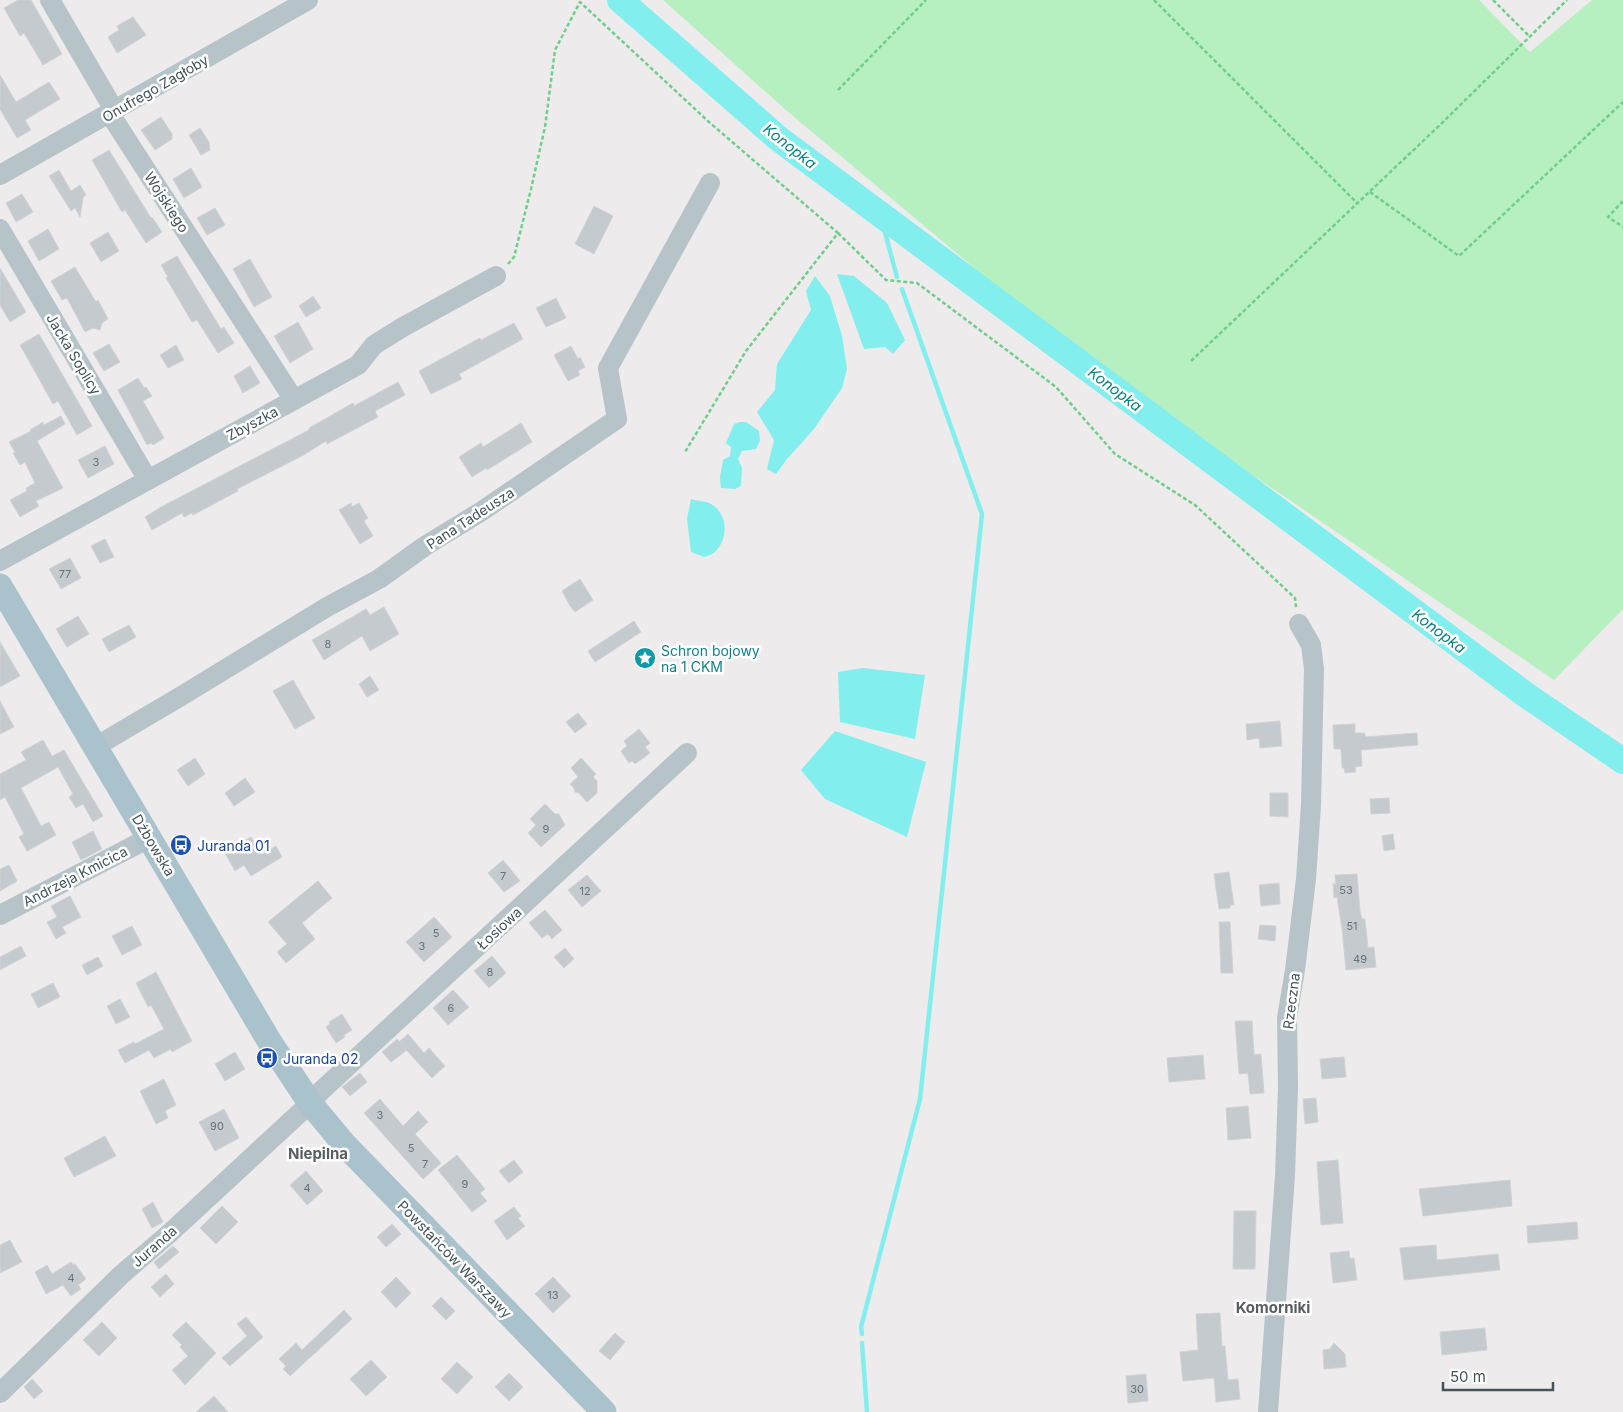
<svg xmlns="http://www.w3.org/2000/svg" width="1623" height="1412" font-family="Inter,sans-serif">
<rect width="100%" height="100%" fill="#eeebec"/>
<path fill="#b6efc0" d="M663,0H1479L1530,52L1592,0H1623V609L1554,680L1232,461L1040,323L787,111Z"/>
<g fill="#82eeee">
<path d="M837,274L854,276L887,303L905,340L893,354L885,347L864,349Z"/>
<path d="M815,276L830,296L842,336L847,369L842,388L814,429L787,459L776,474L767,469L774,440L757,412L775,390L777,364L811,310L806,291Z"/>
<path d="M740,422H746L759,431L760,441L756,449L742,451L738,459L742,468L741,486L735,489L721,488L720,477L723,460L730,456L731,447L726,443L734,424Z"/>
<path d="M691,499C697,501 706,501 711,504C728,514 729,538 715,552C712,555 707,556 704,557L691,552L687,519Z"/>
<path d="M863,668L925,675L915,739L840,722L838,672Z"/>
<path d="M835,731L926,762L907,837L825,799L801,770Z"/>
</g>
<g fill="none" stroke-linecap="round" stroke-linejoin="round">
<g stroke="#82eeee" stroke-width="4.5">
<path d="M880,214L897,277"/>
<path d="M862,1334L861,1327L920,1099L982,514L902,289"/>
<path d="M862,1343L867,1412"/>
</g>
<path stroke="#82eeee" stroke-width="26" d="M620,0L779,139L1526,695L1623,761"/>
</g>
<g fill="#c5cace" stroke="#cfd3d8">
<path d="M18,0H31L62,54L43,65L24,33L20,36L4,8Z"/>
<path d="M133,17L146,35L117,53L108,37L119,30L117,26Z"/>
<path d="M0,75L16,102L49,82L60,99L25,120L31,130L17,138L0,109Z"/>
<path d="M161,117L172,134V139L155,150L141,130Z"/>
<path d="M200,128L209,142L210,150L201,155L189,135Z"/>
<path d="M109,150L151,218L152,217L162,232L146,243L125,210L122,212L92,160Z"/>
<path d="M191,168L202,187L184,198L173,179Z"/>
<path d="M59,170L71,191L80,185L86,195L83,197L80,217L75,208L71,211L49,176Z"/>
<path d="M22,194L33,212L16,222L6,203Z"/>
<path d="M594,206L613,216L594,254L575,244Z"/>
<path d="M215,208L225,225L207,235L197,218Z"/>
<path d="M48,229L59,249L39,261L28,241Z"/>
<path d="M108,232L119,251L101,262L90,243Z"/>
<path d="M177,256L221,329L224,327L234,343L218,353L197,320L192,322L166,278L168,277L161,265Z"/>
<path d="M250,259L272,297L254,307L233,269Z"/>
<path d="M75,267L96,302L98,300L108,319L102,323L100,330L93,328L85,332L67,298L62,300L51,281Z"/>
<path d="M0,268L26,312L10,322L0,305Z"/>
<path d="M313,296L321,308L306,317L299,306Z"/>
<path d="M556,298L566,318L546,327L536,308Z"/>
<path d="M298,322L313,349L290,363L274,336Z"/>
<path d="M514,323L523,339L459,374L462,379L431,394L419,371L480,338L481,340Z"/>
<path d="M39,334L92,426L77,435L58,401L53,404L20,345Z"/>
<path d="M109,344L120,362L104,371L93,353Z"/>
<path d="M176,345L184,360L168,368L160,355Z"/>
<path d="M571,346L578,359L580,357L585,367L578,371L580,375L568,381L554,355Z"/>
<path d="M250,366L260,383L243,393L234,376Z"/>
<path d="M138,378L144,388L146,387L152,396L143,401L164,438L153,445L151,443L147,445L118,390Z"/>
<path d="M398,382L405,395L375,411L378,417L327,444L326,441L302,456L237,489L238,491L193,515L192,513L184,517L182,513L152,530L145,517L161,507L309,430V428L353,403L354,406Z"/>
<path d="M61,416L65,424L37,441L63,488L36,501L39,506L20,517L10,500L27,491L26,488L35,483L25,462L20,465L13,453L15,452L9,442L31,431L30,430L43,422L44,425Z"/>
<path d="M521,423L532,442L487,470L486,468L472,477L459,457L481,443L483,447Z"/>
<path d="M105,446L114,464L88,478L78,460Z"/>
<path d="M351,503L352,507L359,503L368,518L364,521L373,536L360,544L339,510Z"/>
<path d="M105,539L114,557L100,563L91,546Z"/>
<path d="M70,558L81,578L61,589L49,569Z"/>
<path d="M580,579L593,600L575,612L570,606L562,591Z"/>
<path d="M384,607L399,634L370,651L362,636L324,660L312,640L366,609L370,615Z"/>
<path d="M78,616L89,634L67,647L56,629Z"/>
<path d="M634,621L641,632L595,662L588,651Z"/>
<path d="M129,625L136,637L109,652L102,639Z"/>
<path d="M0,642L20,676L0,687Z"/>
<path d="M370,676L379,690L367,697L359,684Z"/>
<path d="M293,680L315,718L295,729L273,691Z"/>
<path d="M0,701L14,727L0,734Z"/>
<path d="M578,713L587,724L575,733L566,722Z"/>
<path d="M1280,721L1282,746L1260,748L1259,738L1247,740L1246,724Z"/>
<path d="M1355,724V733H1365V737L1417,733L1418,745L1361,750L1362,766L1355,767L1356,772L1345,773L1344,768H1342L1341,749H1334L1333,725Z"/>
<path d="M639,729L650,743L645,747L650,753L635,764L632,761L629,763L621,751L627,746L624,741Z"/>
<path d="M43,740L52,756L64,750L103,816L93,822L83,804L76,808L69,797L73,794L58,767L21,788L41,826L49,822L56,835L27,851L19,837L24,834L5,797L0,800V774L26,760L21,752Z"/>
<path d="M195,758L205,774L188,786L177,770Z"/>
<path d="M581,758L596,774L593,777L597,781V793L587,802L579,793L575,792L574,788L570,784L578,777L571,768Z"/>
<path d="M245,778L255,792L234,806L225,793Z"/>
<path d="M1270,793H1288V817L1270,816Z"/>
<path d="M1389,798L1390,813L1371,814L1370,799Z"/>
<path d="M545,804L555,814H559L565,825L541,847L528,833L536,825L530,819Z"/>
<path d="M93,831L102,849L81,860L72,842Z"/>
<path d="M1393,834L1395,849L1384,851L1382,836Z"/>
<path d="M251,837L261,855L276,846L282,857L251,876L244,865L235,871L225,853Z"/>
<path d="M503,860L520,881L504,892L488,873Z"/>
<path d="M9,865L17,881L0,891V869Z"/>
<path d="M1229,872L1234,905H1230V908L1219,909L1214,874Z"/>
<path d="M1357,874L1360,911L1362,919H1365L1368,948L1374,947L1376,967L1346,970L1342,929L1337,897L1334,898L1333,884H1336L1335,875Z"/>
<path d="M587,875L601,891L582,907L568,890Z"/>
<path d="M318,881L332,898L302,923L315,939L286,963L277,952L287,944L268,922Z"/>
<path d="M1279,883L1280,904L1261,906L1259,885Z"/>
<path d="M70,896L81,917L62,927L66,933L56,939L47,922L57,917L51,906Z"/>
<path d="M545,910L562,930L552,939L548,934L542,938L529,923Z"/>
<path d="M434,917L452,937L424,962L406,942Z"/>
<path d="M1219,922H1230L1233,973H1221Z"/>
<path d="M1260,925L1276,926L1275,941L1258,939Z"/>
<path d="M132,926L142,945L122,955L112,936Z"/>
<path d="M21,946L26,956L0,970V957Z"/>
<path d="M565,948L574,959L564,968L554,957Z"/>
<path d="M492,956L506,973L489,988L474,971Z"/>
<path d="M98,957L103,966L87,975L82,965Z"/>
<path d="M156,972L192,1041L172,1052L171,1049L154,1058L149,1050L125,1063L118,1050L134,1042L135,1044L164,1029L151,1005L148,1007L136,983Z"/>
<path d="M53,983L60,997L38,1008L31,994Z"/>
<path d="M453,990L469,1007L448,1025L433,1008Z"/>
<path d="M120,999L130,1017L116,1024L107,1006Z"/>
<path d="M342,1014L352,1030L344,1035L345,1037L336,1043L326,1027L330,1024L329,1022Z"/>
<path d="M1235,1021H1252L1254,1055L1261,1054L1264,1093L1250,1094L1248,1073L1239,1074Z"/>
<path d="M408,1034L424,1053L429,1048L445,1066L432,1078L399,1042Z"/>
<path d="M397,1039L407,1050L391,1062L382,1052Z"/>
<path d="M235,1052L245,1069L225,1081L215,1064Z"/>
<path d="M1203,1055L1205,1079L1169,1082L1167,1058Z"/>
<path d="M1344,1057L1346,1077L1322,1079L1320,1059Z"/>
<path d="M360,1073L367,1082L350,1096L342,1087Z"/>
<path d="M164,1079L176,1105L165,1111L168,1118L156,1124L140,1091Z"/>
<path d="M1316,1098L1318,1122L1305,1124L1303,1099Z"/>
<path d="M380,1099L403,1126L418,1111L428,1122L415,1134L441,1163L423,1179L364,1113Z"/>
<path d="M1248,1106L1251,1138L1228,1140L1226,1108Z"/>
<path d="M224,1109L239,1138L215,1151L199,1122Z"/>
<path d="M105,1136L116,1156L74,1177L64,1158Z"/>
<path d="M457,1155L485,1189L480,1193L487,1201L472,1212L438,1170Z"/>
<path d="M514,1160L523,1172L509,1183L499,1171Z"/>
<path d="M1338,1160L1343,1223L1321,1225L1317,1162Z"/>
<path d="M306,1171L323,1191L307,1205L290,1185Z"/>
<path d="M1510,1180L1512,1206L1423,1216L1419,1189Z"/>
<path d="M153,1202L163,1222L152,1228L142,1209Z"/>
<path d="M222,1206L238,1222L216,1244L200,1228Z"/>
<path d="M514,1207L521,1216L518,1218L525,1226L507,1240L494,1221Z"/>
<path d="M1234,1211H1256L1255,1269H1233Z"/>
<path d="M1577,1222L1578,1239L1528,1243L1527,1226Z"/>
<path d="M392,1224L401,1234L386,1247L377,1237Z"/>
<path d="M10,1240L22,1262L0,1273V1245Z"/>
<path d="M1436,1245L1437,1260L1498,1254L1500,1270L1404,1280L1400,1248Z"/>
<path d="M173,1246L179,1252L159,1269L154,1262Z"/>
<path d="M1349,1251L1350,1259L1354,1258L1357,1280L1333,1283L1330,1253Z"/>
<path d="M71,1262L73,1265L75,1264L86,1279L78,1285L81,1289L71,1296L63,1285L46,1294L35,1272L47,1265L52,1274Z"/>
<path d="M166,1274L174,1284L160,1297L151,1287Z"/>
<path d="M396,1277L411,1293L396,1308L381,1292Z"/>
<path d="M553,1277L571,1296L553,1313L535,1294Z"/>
<path d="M441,1297L455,1311L446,1320L432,1306Z"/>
<path d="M344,1310L352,1319L290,1376L283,1369L286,1366L279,1359L296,1343L302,1350Z"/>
<path d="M1220,1313L1222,1346H1225L1228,1380L1238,1379L1240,1399L1216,1402L1214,1378L1183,1381L1180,1352L1198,1350L1196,1314Z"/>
<path d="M246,1317L263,1337L230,1366L222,1358L247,1336L237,1324Z"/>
<path d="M102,1322L117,1338L99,1356L83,1340Z"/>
<path d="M186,1322L216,1353L185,1385L172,1370L188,1356L180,1347L182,1345L172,1335Z"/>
<path d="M1485,1328L1487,1350L1442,1355L1440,1332Z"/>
<path d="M615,1333L625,1342L610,1360L599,1351Z"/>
<path d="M1334,1343L1345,1354L1346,1367L1324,1369L1323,1350L1330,1349Z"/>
<path d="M371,1360L387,1377L366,1396L350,1379Z"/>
<path d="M457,1362L473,1377L457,1394L441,1379Z"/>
<path d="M509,1373L523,1387L509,1401L495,1387Z"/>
<path d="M1146,1374L1148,1401L1128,1403L1126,1376Z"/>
<path d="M32,1379L43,1391L34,1399L24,1387Z"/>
<path d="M214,1396L228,1412H196Z"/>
</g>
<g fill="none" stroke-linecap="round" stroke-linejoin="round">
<g stroke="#6ece8a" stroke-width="2.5" stroke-dasharray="4 2.5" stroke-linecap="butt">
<path d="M1154,0L1358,204"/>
<path d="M1493,0L1530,37"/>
<path d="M838,90L926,0"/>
<path d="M1370,192L1459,256L1623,102"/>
<path d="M1623,201L1608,217L1623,227"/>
<path d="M838,233L886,280L917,283L1056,387L1115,454L1195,505L1295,598L1296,607"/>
<path d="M508,264L514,257L531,189L545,127L555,50L580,2L709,122L838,233L746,351L685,452"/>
<path d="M1191,361L1442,123L1567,0"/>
</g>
<g stroke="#b6c4c9" stroke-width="20">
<path d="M50,0L110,103V114L294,400"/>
<path d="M0,175L308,0"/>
<path d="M0,229L148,480"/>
<path d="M0,561L358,365L374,345L403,327L496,276"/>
<path d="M95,747L183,695L327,607L379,579L425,546L482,511L617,419L608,368L710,183"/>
<path d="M0,915L149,838"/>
<path d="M0,1393L121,1275L171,1232L304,1109L321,1091L687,753"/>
<path d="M1268,1412L1285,1176L1288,1087L1287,1018L1295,970L1306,879L1311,805L1314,669L1311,645L1299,624"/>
</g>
<path stroke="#a9c2cc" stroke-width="25" d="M0,586L271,1044L310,1103L344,1144L604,1412"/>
</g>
<defs>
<g id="sight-disc" transform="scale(1.125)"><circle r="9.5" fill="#0f9aa8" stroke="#fff"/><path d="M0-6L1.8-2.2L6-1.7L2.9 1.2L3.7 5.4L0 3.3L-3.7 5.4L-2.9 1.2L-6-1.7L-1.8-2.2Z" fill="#fff"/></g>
<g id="bus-disc" transform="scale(1.125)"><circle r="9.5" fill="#1a4fb4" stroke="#fff"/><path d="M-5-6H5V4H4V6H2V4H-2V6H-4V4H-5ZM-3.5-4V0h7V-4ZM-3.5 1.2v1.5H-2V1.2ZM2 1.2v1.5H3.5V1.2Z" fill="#fff"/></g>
</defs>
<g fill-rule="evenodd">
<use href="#sight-disc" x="645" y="658"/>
<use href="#bus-disc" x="181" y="845"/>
<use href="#bus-disc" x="267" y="1058"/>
</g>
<g text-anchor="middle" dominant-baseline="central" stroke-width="5" stroke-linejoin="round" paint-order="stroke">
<g font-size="11" fill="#647176">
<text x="96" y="462">3</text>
<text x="65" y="574">77</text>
<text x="328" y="644">8</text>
<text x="546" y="829">9</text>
<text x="503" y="876">7</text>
<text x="1346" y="890">53</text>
<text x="585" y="891">12</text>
<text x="1352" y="926">51</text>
<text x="436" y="933">5</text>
<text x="422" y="946">3</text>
<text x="1360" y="959">49</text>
<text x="490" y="972">8</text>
<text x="451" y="1008">6</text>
<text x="380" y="1115">3</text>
<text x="217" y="1126">90</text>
<text x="411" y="1148">5</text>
<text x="425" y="1164">7</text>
<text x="465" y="1184">9</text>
<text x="307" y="1188">4</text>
<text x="71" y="1278">4</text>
<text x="553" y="1295">13</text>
<text x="1137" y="1389">30</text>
</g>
<g font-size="14" fill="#435359" stroke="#fff">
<text transform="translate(155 88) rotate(-30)">Onufrego Zagłoby</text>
<text transform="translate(167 202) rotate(57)">Wojskiego</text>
<text transform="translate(74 354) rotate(59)">Jacka Soplicy</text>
<text transform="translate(252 423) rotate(-28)">Zbyszka</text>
<text transform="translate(470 518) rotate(-33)">Pana Tadeusza</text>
<text transform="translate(154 845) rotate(59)">Dźbowska</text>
<text transform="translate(75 876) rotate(-27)">Andrzeja Kmicica</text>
<text transform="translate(499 928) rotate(-43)">Łosiowa</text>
<text transform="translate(1291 1001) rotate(-83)">Rzeczna</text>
<text transform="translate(154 1246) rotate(-41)">Juranda</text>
<text transform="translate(455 1259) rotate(46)">Powstańców Warszawy</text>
</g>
<g font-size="14" fill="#0d838f" stroke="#fff" text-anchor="start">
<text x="661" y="650">Schron bojowy<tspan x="661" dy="16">na 1 CKM</tspan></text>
</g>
<g font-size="14" fill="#164399" stroke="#fff" text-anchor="start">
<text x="197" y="845">Juranda 01</text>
<text x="283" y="1058">Juranda 02</text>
</g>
<g font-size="15" font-style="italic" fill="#0a8282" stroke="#fff">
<text transform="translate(790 146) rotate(38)">Konopka</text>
<text transform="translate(1115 389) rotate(37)">Konopka</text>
<text transform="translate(1439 631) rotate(37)">Konopka</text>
</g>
<g font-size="15" font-weight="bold" fill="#585e60" stroke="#fff">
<text x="318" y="1153">Niepilna</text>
<text x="1273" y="1307">Komorniki</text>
</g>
</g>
<path d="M1443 1382v8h110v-8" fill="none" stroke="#435359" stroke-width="2.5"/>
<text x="1450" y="1382" font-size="15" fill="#435359" stroke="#ffffff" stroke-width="4" paint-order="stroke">50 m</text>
</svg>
